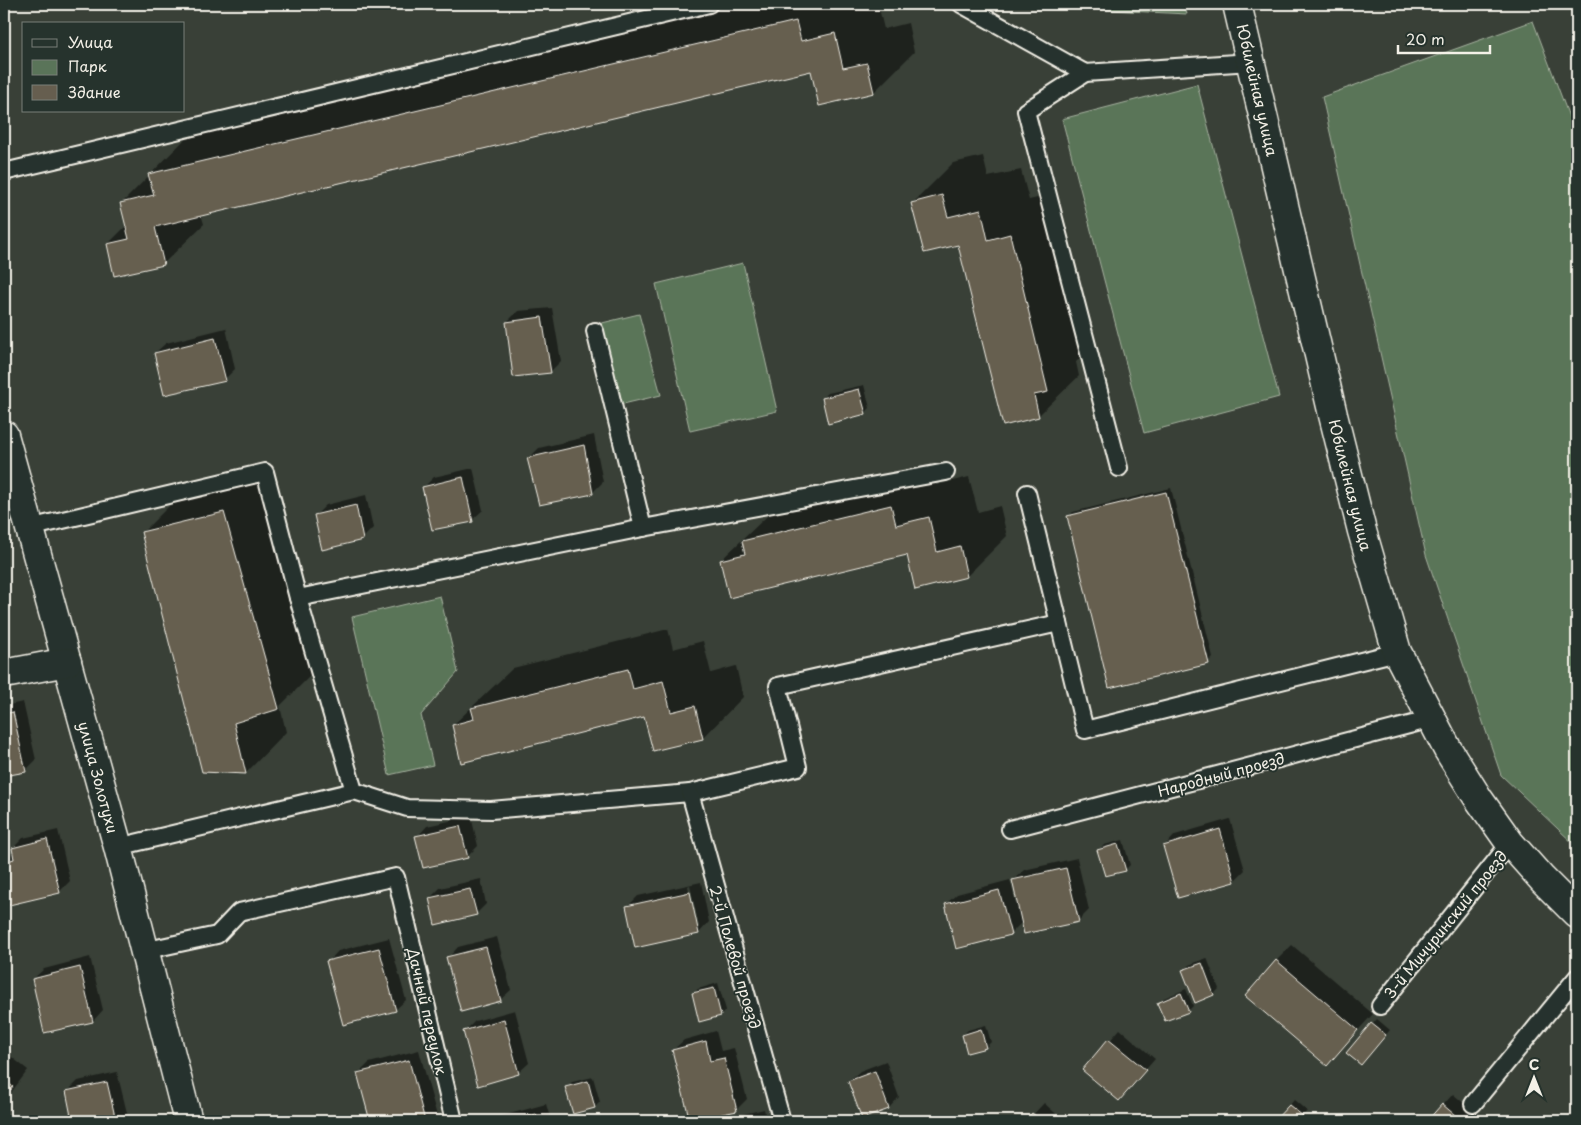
<svg xmlns="http://www.w3.org/2000/svg" width="1581" height="1125" font-family="'Playpen Sans',sans-serif">
<rect width="100%" height="100%" fill="#394037"/>
<filter id="ink" filterUnits="userSpaceOnUse"><feTurbulence type="fractalNoise" baseFrequency=".02" numOctaves="2"/><feDisplacementMap in="SourceGraphic" scale="10" xChannelSelector="R" yChannelSelector="G"/><feConvolveMatrix kernelMatrix="1 2 1 2 8 2 1 2 1" color-interpolation-filters="sRGB"/></filter>
<g filter="url(#ink)">
<g fill="#5a7459" stroke="#a7b2a0">
<path d="M1084,4H1184L1187,14L1090,9Z"/>
<path d="M1533,21L1577,138V847L1501,775L1426,555L1322,97Z"/>
<path d="M1197,84L1279,397L1144,433L1062,119Z"/>
<path d="M743,263L777,411L690,431L656,284Z"/>
<path d="M639,314L661,395L619,405L598,324Z"/>
<path d="M440,596L458,672L421,715L433,765L389,775L352,617Z"/>
</g>
<g fill="#0007" fill-rule="evenodd">
<path d="M740,4H878L884,29L908,23L914,52L874,92L812,70L201,214L204,224L163,264L108,244L127,225L122,203L190,134Z"/>
<path d="M983,156L988,177L1021,170L1029,200L1050,195L1088,350L1076,362L1079,376L1038,416L959,243L913,203L953,163Z"/>
<path d="M552,308L561,361L550,372L507,322L518,311Z"/>
<path d="M226,328L235,369L225,379L155,353L166,343Z"/>
<path d="M864,385L870,408L865,413L823,398L828,393Z"/>
<path d="M594,435L603,482L592,493L529,458L539,448Z"/>
<path d="M932,465L936,485L969,477L978,512L1000,506L1007,536L967,576L907,553L721,560L784,500Z"/>
<path d="M473,468L483,510L472,520L424,487L434,477Z"/>
<path d="M265,473L319,667L280,706L286,732L246,773L142,533L183,492Z"/>
<path d="M1171,488L1213,657L1208,662L1068,517L1073,512Z"/>
<path d="M366,495L373,528L362,539L315,516L326,505Z"/>
<path d="M668,629L673,649L703,641L711,673L736,666L743,697L703,738L654,750L645,715L453,725L513,668Z"/>
<path d="M23,702L36,760L25,771L4,774V706Z"/>
<path d="M471,816L478,846L467,857L417,837L427,826Z"/>
<path d="M1230,819L1245,870L1234,881L1165,846L1175,835Z"/>
<path d="M58,830L70,881L59,892L6,904L4,857L14,852L13,848L23,838Z"/>
<path d="M1123,840L1130,865L1125,870L1099,850L1104,845Z"/>
<path d="M1077,858L1089,910L1078,921L1022,922L1010,934L946,904L957,894L1010,880L1016,903L1018,902L1013,880L1024,870Z"/>
<path d="M481,879L486,904L476,914L430,898L440,888Z"/>
<path d="M701,882L709,922L699,933L636,946L627,907L638,896ZM690,885L699,927H697L688,886Z"/>
<path d="M497,937L511,990L500,1000L448,958L458,947Z"/>
<path d="M389,938L406,1000L395,1010L328,962L338,951Z"/>
<path d="M1292,945L1373,1014L1327,1064L1276,961Z"/>
<path d="M90,957L103,1010L93,1021L33,979L44,969Z"/>
<path d="M1207,958L1219,989L1214,994L1195,1001L1184,970L1189,965Z"/>
<path d="M718,983L726,1010L721,1015L700,1020L693,994L698,989Z"/>
<path d="M1186,989L1193,1006L1188,1011L1159,1003L1164,998Z"/>
<path d="M515,1010L529,1063L518,1073L465,1031L475,1021Z"/>
<path d="M1377,1019L1390,1030L1366,1058L1348,1053Z"/>
<path d="M986,1025L991,1042L986,1047L963,1035L968,1030Z"/>
<path d="M1120,1029L1155,1059L1119,1100L1084,1070Z"/>
<path d="M716,1031L721,1051L734,1048L747,1099L736,1110L691,1121L673,1050L684,1040Z"/>
<path d="M419,1050L437,1116L432,1121H371L358,1074L369,1063Z"/>
<path d="M4,1051L28,1070L4,1102Z"/>
<path d="M886,1061L899,1097L889,1108L863,1117L849,1081L860,1071Z"/>
<path d="M117,1072L129,1121H73L67,1092L78,1081Z"/>
<path d="M593,1077L600,1102L595,1107L574,1112L567,1087L572,1082Z"/>
<path d="M1453,1094L1485,1121H1429Z"/>
<path d="M1294,1100L1307,1111L1298,1121H1276Z"/>
<path d="M1044,1103L1064,1121H1027Z"/>
<path d="M546,1104L551,1121H496L502,1116Z"/>
<path d="M764,1109L767,1121H716Z"/>
</g>
<g fill="#665e4f" stroke="#f4f1e8">
<path d="M796,21L801,41L835,33L843,68L867,63L874,93L819,106L811,71L155,227L164,265L114,276L107,244L129,239L120,203L154,195L148,174Z"/>
<path d="M942,195L948,217L981,209L988,240L1010,234L1048,392L1034,395L1039,417L1003,426L958,245L924,253L911,203Z"/>
<path d="M542,317L551,373L513,377L506,322Z"/>
<path d="M215,338L226,381L164,395L154,353Z"/>
<path d="M859,389L866,414L828,424L822,398Z"/>
<path d="M584,445L593,494L539,505L527,458Z"/>
<path d="M463,477L473,522L432,530L422,487Z"/>
<path d="M1166,492L1209,664L1109,688L1067,516Z"/>
<path d="M356,505L363,540L322,550L314,515Z"/>
<path d="M891,505L896,525L929,517L937,552L960,546L967,577L915,590L907,555L729,598L720,560L745,554L742,541Z"/>
<path d="M224,512L279,709L234,723L246,774L202,772L141,532Z"/>
<path d="M628,669L633,689L663,681L671,712L695,706L703,739L653,751L644,717L461,763L452,725L474,719L471,708Z"/>
<path d="M13,712L26,772L4,776V714Z"/>
<path d="M460,826L468,858L423,868L415,836Z"/>
<path d="M1220,829L1235,882L1178,898L1163,846Z"/>
<path d="M47,839L60,893L5,906L4,862L14,859L12,848Z"/>
<path d="M1118,844L1126,871L1105,876L1097,850Z"/>
<path d="M1066,868L1079,922L1024,934L1012,880Z"/>
<path d="M470,889L477,915L435,925L429,898Z"/>
<path d="M999,890L1011,935L956,949L945,904Z"/>
<path d="M690,892L699,934L635,948L626,906Z"/>
<path d="M486,947L501,1001L461,1012L446,957Z"/>
<path d="M379,948L396,1011L343,1025L326,961Z"/>
<path d="M1276,960L1358,1030L1327,1066L1245,996Z"/>
<path d="M1202,963L1214,995L1195,1003L1182,970Z"/>
<path d="M80,967L93,1022L44,1033L32,979Z"/>
<path d="M714,988L721,1016L699,1022L692,993Z"/>
<path d="M1181,993L1189,1012L1165,1021L1157,1003Z"/>
<path d="M504,1019L519,1074L478,1086L463,1031Z"/>
<path d="M1371,1023L1386,1035L1361,1065L1346,1053Z"/>
<path d="M981,1029L986,1048L967,1053L962,1035Z"/>
<path d="M1108,1039L1146,1070L1119,1101L1082,1070Z"/>
<path d="M706,1041L710,1061L724,1058L737,1111L690,1121L672,1050Z"/>
<path d="M409,1060L425,1121H370L357,1073Z"/>
<path d="M875,1071L889,1109L862,1119L848,1081Z"/>
<path d="M4,1079L13,1087L4,1099Z"/>
<path d="M588,1081L595,1108L573,1114L565,1087Z"/>
<path d="M107,1082L116,1121H72L66,1091Z"/>
<path d="M1442,1104L1462,1121H1427Z"/>
<path d="M1289,1105L1303,1116L1299,1121H1274Z"/>
<path d="M1032,1113L1042,1121H1025Z"/>
<path d="M536,1114L538,1121H508Z"/>
</g>
<g fill="none" stroke-linecap="round" stroke-linejoin="round">
<g stroke="#f4f1e8" stroke-width="20">
<g id="service">
<path d="M961,4L1085,73L1251,62"/>
<path d="M1085,73L1026,111L1119,468"/>
<path d="M4,172L709,4"/>
<path d="M595,331L643,528"/>
<path d="M29,528L265,472L298,598L354,791L407,808L491,810L690,793L798,767L778,686L1059,623L1027,493"/>
<path d="M298,598L643,528L946,472"/>
<path d="M1059,623L1085,730L1397,652"/>
<path d="M690,793L782,1121"/>
<path d="M1010,829L1432,719"/>
<path d="M118,847L354,791"/>
<path d="M143,951L217,935L239,912L396,877L454,1121"/>
<path d="M1380,1006L1510,843"/>
<path d="M1473,1104L1577,977"/>
</g>
</g>
<g stroke="#f4f1e8" stroke-width="31">
<g id="minor">
<path d="M4,435L118,847L188,1121"/>
<path d="M4,674L67,662"/>
</g>
</g>
<g stroke="#f4f1e8" stroke-width="31">
<path id="tertiary" d="M1237,4L1333,415L1362,531L1397,652L1448,750L1478,798L1510,843L1542,879L1577,914"/>
</g>
<use href="#service" stroke="#26332d" stroke-width="16"/>
<use href="#minor" stroke="#26332d" stroke-width="28"/>
<use href="#tertiary" stroke="#26332d" stroke-width="28"/>
</g>
</g>
<g text-anchor="middle" dominant-baseline="central" stroke-width="4" stroke-linejoin="round" paint-order="stroke">
<g font-size="15" fill="#f4f1e8" stroke="#26332d">
<text transform="translate(1258 90) rotate(77)">Юбилейная улица</text>
<text transform="translate(1351 485) rotate(76)">Юбилейная улица</text>
<text transform="translate(1221 774) rotate(-15)">Народный проезд</text>
<text transform="translate(99 777) rotate(75)">улица Золотухи</text>
<text transform="translate(1445 924) rotate(-51)">3-й Мичуринский проезд</text>
<text transform="translate(736 957) rotate(74)">2-й Полевой проезд</text>
<text transform="translate(428 1011) rotate(77)">Дачный переулок</text>
</g>
</g>
<rect width="1581" height="1125" fill="none" stroke="#26332d" stroke-width="20"/>
<rect x="10" y="10" width="1561" height="1105" fill="none" stroke="#f4f1e8" stroke-width="2" filter="url(#ink)"/>
<rect x="22" y="22" width="162" height="90" fill="#26332d" stroke="#787f78"/>
<rect x="32" y="39" width="25" height="8" fill="#26332d" stroke="#787f78"/>
<text x="68" y="48" font-size="15" fill="#f4f1e8">Улица</text>
<rect x="32" y="60" width="25" height="15" fill="#5a7459" stroke="#787f78"/>
<text x="68" y="72" font-size="15" fill="#f4f1e8">Парк</text>
<rect x="32" y="85" width="25" height="15" fill="#665e4f" stroke="#787f78"/>
<text x="68" y="98" font-size="15" fill="#f4f1e8">Здание</text>
<g transform="translate(1534 1078)" stroke="#26332d" stroke-width="4" paint-order="stroke">
<path d="M0-4L9 19L0 12L-9 19Z" fill="#f4f1e8"/>
<text y="-8" font-size="14" font-weight="bold" text-anchor="middle" fill="#f4f1e8">С</text>
</g>
<path d="M1398 45v8h92v-8" fill="none" stroke="#f4f1e8" stroke-width="2.5"/>
<text x="1406" y="45" font-size="15" fill="#f4f1e8" stroke="#26332d" stroke-width="4" paint-order="stroke">20 m</text>
</svg>
